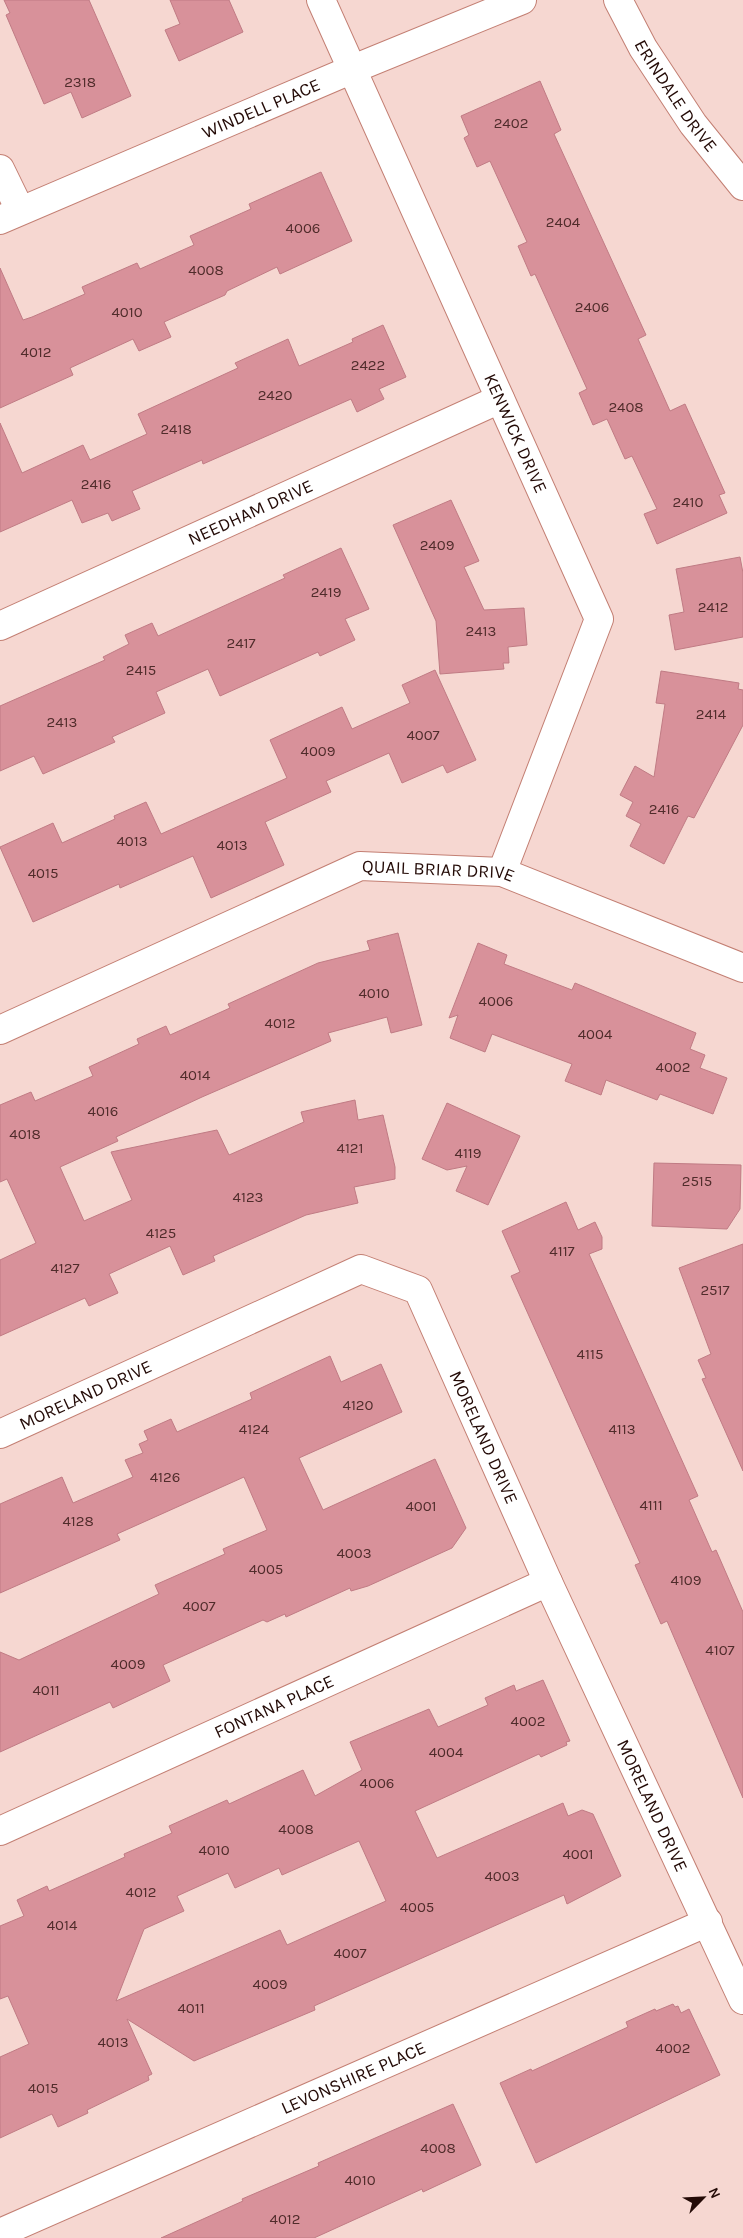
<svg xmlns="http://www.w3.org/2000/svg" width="743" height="2238" font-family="Karla,sans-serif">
<rect width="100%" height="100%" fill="#f6d7d1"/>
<g fill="#d8919a" stroke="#c07b84" fill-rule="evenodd">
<path d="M4,0H89L131,96L82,118L71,92L44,104L6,15L10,13Z"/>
<path d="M170,0H229L243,32L179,61L165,30L180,24Z"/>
<path d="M540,81L561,130L554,134L646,335L638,339L670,411L685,404L725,493L719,495L727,513L657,544L644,514L657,509L632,456L625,459L607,419L593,425L579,393L587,389L535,274L531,276L518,246L527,242L490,161L477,167L464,138L469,135L461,116Z"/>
<path d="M321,172L352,241L280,274L277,267L227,291L225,295L164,322L171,337L139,351L133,339L70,368L73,375L0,408V268L23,320L32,317L85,294L82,287L137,263L140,269L194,245L190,236L251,209L249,204Z"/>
<path d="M383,325L406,377L379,389L384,399L357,412L351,399L203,464L202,460L132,491L140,509L112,521L108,513L82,523L72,500L0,532V423L22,473L83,445L90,460L147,434L138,414L238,368L235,363L288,339L299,366L353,342L352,339Z"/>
<path d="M451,500L479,561L464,567L484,610L524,608L527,645L508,647L509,663H503L504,669L440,674L436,621L393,525Z"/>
<path d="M341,548L369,609L345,619L355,640L320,656L318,652L220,696L208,669L156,692L165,713L112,737L115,742L43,774L34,756L0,771V706L105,660L103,657L129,644L125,635L152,623L158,636L285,578L283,575Z"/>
<path d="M740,557L743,573V637L675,650L669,615L684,612L676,569Z"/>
<path d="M435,670L476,760L447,773L443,765L402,783L389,753L326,781L331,792L265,822L284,865L211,898L193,856L120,888L119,884L33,922L0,847L53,823L62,843L115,819L114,816L146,802L161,834L287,778L270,740L342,707L352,729L410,703L402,685Z"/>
<path d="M661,671L739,683L738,689L743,690V725L694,818L688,816L664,864L630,846L641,824L626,816L633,802L620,795L635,766L654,777L665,704L656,703Z"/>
<path d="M398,933L422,1025L391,1033L387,1017L328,1033L331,1041L202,1097L116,1137L118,1141L60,1167L84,1221L132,1200L111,1152L217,1130L229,1155L304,1122L301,1112L355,1100L358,1120L383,1115L395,1167V1179L354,1187L358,1203L306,1215L213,1256L215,1261L183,1275L170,1246L109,1274L118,1293L89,1306L85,1298L0,1336V1260L36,1243L7,1179L0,1182V1105L31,1092L35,1101L93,1076L89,1067L139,1044L137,1039L166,1026L170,1035L230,1008L228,1004L318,963L370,950L367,941Z"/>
<path d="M478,943L507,955L504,964L572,990L575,983L696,1033L690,1049L705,1055L700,1068L727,1078L713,1114L660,1094L657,1100L606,1080L601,1095L565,1081L572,1064L492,1034L485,1052L450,1038L458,1015L449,1018Z"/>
<path d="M447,1103L520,1136L488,1205L456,1191L467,1166L447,1170L422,1159Z"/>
<path d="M654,1163L741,1165L740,1209L727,1229L652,1226Z"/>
<path d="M566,1202L578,1230L595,1222L602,1237V1249L589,1254L698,1496L689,1500L712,1552L716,1550L743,1612V1798L667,1621L661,1624L635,1565L640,1563L511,1276L520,1272L502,1231Z"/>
<path d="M743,1244V1471L702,1379L706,1378L698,1360L711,1354L679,1268Z"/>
<path d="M330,1356L341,1382L381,1364L402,1412L299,1458L323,1510L435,1459L466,1528L452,1548L368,1586L351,1591L350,1588L286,1617L285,1614L267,1622L263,1620L163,1665L170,1681L113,1708L110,1702L0,1752V1652L19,1660L159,1594L155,1585L225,1554L223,1549L267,1530L244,1477L117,1534L120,1540L0,1593V1504L62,1477L73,1503L133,1477L125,1460L143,1453L139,1444L148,1440L144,1431L171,1419L177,1432L252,1399L250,1393Z"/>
<path d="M543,1680L570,1741L566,1742L567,1745L541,1757L539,1754L415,1811L437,1858L563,1803L568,1816L582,1810L593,1814L621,1876L567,1904L564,1895L314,2006L315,2010L194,2061L127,2019L152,2074L148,2076L149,2080L87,2110L88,2113L58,2127L52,2114L0,2138V2057L29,2044L8,1996L0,1999V1926L24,1916L17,1900L47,1886L49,1891L125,1857L124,1854L172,1833L169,1826L227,1800L229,1804L303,1770L315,1796L362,1770L350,1742L429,1709L438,1727L488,1705L485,1698L514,1685L516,1691ZM359,1841L386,1901L287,1945L280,1930L116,2001L144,1929L184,1911L177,1896L228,1873L235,1888L279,1868L282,1875Z"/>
<path d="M673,2004L675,2007L678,2006L681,2013L689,2009L720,2075L536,2163L500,2083L531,2069L532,2071L628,2027L626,2022L655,2009L656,2011Z"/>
<path d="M453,2104L481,2165L423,2192L422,2189L314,2238H161L243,2201L242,2199L319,2166L318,2163Z"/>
</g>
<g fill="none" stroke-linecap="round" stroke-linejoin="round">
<g stroke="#c37f73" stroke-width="30">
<g id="street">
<path id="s1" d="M321,0L599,619L502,872"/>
<path d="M0,169L20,210"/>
<path id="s2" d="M0,220L353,69L522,0"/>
<path id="s3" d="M0,626L500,399"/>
<path id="s4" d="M0,1030L360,866L502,872L743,968"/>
<path id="s5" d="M0,1434L361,1269L418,1290L548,1582L743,2000"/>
<path id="s6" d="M0,1831L548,1582"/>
<path id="s7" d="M0,2233L708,1922"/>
</g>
</g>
<g stroke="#c37f73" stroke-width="30">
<g id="secondary">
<path id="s8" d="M618,0L643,48L693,124L743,186"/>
</g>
</g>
<use href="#street" stroke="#fff" stroke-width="28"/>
<use href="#secondary" stroke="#fff" stroke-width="28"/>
</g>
<g text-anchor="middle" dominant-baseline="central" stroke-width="4" stroke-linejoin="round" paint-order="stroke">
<g font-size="15" fill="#502c2b">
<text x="80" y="82">2318</text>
<text x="511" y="123">2402</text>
<text x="563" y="222">2404</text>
<text x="303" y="228">4006</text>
<text x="206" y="270">4008</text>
<text x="592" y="307">2406</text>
<text x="127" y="312">4010</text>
<text x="36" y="352">4012</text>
<text x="368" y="365">2422</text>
<text x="275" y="395">2420</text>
<text x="626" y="407">2408</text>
<text x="176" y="429">2418</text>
<text x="96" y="484">2416</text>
<text x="688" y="502">2410</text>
<text x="437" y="545">2409</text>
<text x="326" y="592">2419</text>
<text x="713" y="607">2412</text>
<text x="481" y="631">2413</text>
<text x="241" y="643">2417</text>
<text x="141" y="670">2415</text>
<text x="711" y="714">2414</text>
<text x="62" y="722">2413</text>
<text x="423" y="735">4007</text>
<text x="318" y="751">4009</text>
<text x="664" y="809">2416</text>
<text x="132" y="841">4013</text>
<text x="232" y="845">4013</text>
<text x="43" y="873">4015</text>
<text x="374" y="993">4010</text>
<text x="496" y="1001">4006</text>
<text x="280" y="1023">4012</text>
<text x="595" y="1034">4004</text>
<text x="673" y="1067">4002</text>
<text x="195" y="1075">4014</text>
<text x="103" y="1111">4016</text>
<text x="25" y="1134">4018</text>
<text x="350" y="1148">4121</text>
<text x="468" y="1153">4119</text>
<text x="697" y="1181">2515</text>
<text x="248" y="1197">4123</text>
<text x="161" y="1233">4125</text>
<text x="562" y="1251">4117</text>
<text x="65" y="1268">4127</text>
<text x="715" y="1290">2517</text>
<text x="590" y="1354">4115</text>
<text x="358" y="1405">4120</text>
<text x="254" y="1429">4124</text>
<text x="622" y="1429">4113</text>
<text x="165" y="1477">4126</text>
<text x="651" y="1505">4111</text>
<text x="421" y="1506">4001</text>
<text x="78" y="1521">4128</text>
<text x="354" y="1553">4003</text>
<text x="266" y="1569">4005</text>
<text x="686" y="1580">4109</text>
<text x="199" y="1606">4007</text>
<text x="720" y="1650">4107</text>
<text x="128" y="1664">4009</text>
<text x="46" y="1690">4011</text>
<text x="528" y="1721">4002</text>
<text x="446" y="1752">4004</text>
<text x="377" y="1783">4006</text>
<text x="296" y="1829">4008</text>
<text x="214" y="1850">4010</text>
<text x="578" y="1854">4001</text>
<text x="502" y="1876">4003</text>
<text x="141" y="1892">4012</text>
<text x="417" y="1907">4005</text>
<text x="62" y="1925">4014</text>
<text x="350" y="1953">4007</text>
<text x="270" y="1984">4009</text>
<text x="191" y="2008">4011</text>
<text x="113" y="2042">4013</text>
<text x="673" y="2048">4002</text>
<text x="43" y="2088">4015</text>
<text x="438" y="2148">4008</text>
<text x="360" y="2180">4010</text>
<text x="285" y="2219">4012</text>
</g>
<g font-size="18" fill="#230a06" stroke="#f6d7d1">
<text stroke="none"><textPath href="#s8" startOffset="112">ERINDALE DRIVE</textPath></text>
<text stroke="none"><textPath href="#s2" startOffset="284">WINDELL PLACE</textPath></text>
<text stroke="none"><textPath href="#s1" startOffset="475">KENWICK DRIVE</textPath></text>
<text stroke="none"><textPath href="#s3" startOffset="275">NEEDHAM DRIVE</textPath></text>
<text stroke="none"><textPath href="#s4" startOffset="474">QUAIL BRIAR DRIVE</textPath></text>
<text stroke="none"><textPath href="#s5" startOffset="94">MORELAND DRIVE</textPath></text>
<text stroke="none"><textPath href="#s5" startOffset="619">MORELAND DRIVE</textPath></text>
<text stroke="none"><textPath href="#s6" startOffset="301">FONTANA PLACE</textPath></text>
<text stroke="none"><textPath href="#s5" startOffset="1024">MORELAND DRIVE</textPath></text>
<text stroke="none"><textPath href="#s7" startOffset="386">LEVONSHIRE PLACE</textPath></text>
</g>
</g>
<g transform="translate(703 2198) rotate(66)" stroke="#f6d7d1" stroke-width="4" paint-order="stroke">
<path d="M0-4L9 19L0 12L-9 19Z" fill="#230a06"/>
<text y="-8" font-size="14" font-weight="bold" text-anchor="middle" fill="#230a06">N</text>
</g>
</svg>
